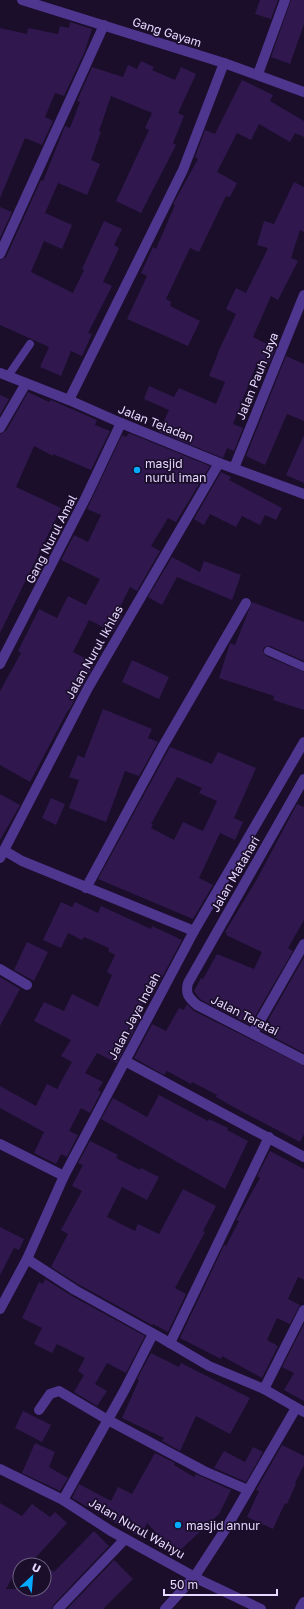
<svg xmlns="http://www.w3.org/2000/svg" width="304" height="1609" font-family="'Golos Text',sans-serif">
<rect width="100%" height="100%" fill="#1a0e2b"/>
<g fill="#30184e" fill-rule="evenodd">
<path d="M260,0H278L271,19L255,14Z"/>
<path d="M291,0H304V24L290,64L271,57Z"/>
<path d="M70,22L92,29L85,51L64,96L55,93L45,117L53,121L42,145L25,138L0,198V28L27,34L28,28L58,34L60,26L69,28Z"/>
<path d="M141,61L154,67L152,70L175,80L181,67L196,74L178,113L184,116L173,143L176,145L141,213L116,201L149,130L145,128L152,113L111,96L99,131L101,132L91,160L100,164L87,195L58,183L45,213L72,225L62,249L44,241L31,272L73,293L84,270L82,269L104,221L122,229L114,245L119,248L103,282L112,286L88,333L92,334L82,356L71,351L61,376L40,367L49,347L0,325V260L6,257L41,180L43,181L65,126L70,128L80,102L77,101L92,67L123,77L128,65L137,69Z"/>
<path d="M242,80L273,95L270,101L304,121V137L295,133L290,142L259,124L251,140L237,133L217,172L237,183L230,197L226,196L199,252L190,248L166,299L171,302L170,306L200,321L188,346L127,319L147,276L141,273L153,247L156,249L175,205L173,204L198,159L195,157L205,130L215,134Z"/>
<path d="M294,182L304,187V232L300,230L291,258L298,261L278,300L271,296L253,337L275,348V350L268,366L258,361L233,424L243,428L234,451L227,448L223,458L159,432L169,410L144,399L149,386L174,397L179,388L216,404L225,382L209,376L220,348L236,314L226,309L236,288L246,293L268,248L257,245L264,221L274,224Z"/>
<path d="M0,207L12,212L0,238Z"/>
<path d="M286,356L304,364V421L287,414L265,465L246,456Z"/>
<path d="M28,392L49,402L51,400L97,420L95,425L110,431L91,470L53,454V456L34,446L16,487L61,508L0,633V434L6,431Z"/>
<path d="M0,395L9,399L0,415Z"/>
<path d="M129,433L210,466L176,522L168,518L151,546L160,551L137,591L130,587L117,613L122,616L113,632L89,620L73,652L95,663L69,710H68L30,782L0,765V691L21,653L18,651L39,609L57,618L68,596L86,605L100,579L61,560L74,535L88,542L101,515L87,509L122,435L126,437Z"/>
<path d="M304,435V483L286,475Z"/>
<path d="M221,472L231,477L229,480L282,508L276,520L265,515L260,525L242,516L236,527L210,514L204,525L194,519Z"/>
<path d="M172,557L200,572L204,561L241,575L232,600L177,577L162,605L148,597Z"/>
<path d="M252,602L304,622V661L270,646L264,647L263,651L266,656L304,672V710L273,700L274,696L219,678L230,643L235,645Z"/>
<path d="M132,660L169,677L159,699L122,682Z"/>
<path d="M103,709L152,729L148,738L158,742L139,776L125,771L106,822L69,808L79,780L69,777L78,755L84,758Z"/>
<path d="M170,747L212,764L218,752L256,768L234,818L243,822L235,840L220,833L199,878L213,885L193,919L98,879ZM177,777L202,788L199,793L217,801L203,831L183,822L174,840L151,828L153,824H151Z"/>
<path d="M0,794L20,805L0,840Z"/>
<path d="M51,798L65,804L56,825L42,818Z"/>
<path d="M297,804L304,807V920L288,948L293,951L250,1025L201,1000L194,991L201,978L203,979L217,954L254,969L262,952L226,935L227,933L225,932L257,879Z"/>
<path d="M61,902L72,907L75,902L98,913L101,906L151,929L152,926L182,940L153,994L148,992L138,1016L141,1017L117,1063L97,1053L85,1073L103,1082L98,1090L101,1092L90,1113L81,1108L69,1131L78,1135L67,1157L61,1154L56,1164L34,1153L44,1132L0,1108V1086L36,1106L47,1084L57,1089L72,1062L61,1056L71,1040L34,1021L44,1002L64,1011L72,994L98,1007L112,975L107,972L115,955L108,951L109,948L84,937L82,940L68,933L61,948L43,940Z"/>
<path d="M27,942L48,952L34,981L14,970Z"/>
<path d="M304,957V1053L262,1031Z"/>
<path d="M0,977L20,989L0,1026Z"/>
<path d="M187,1004L194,1011L304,1066V1134L300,1142L239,1110L216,1097L217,1095L192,1082L191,1084L167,1071L164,1075L134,1058L152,1024L166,1031L179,1008L184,1010Z"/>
<path d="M159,1095L208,1121L209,1119L228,1128L227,1130L248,1141L225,1189L101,1119L113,1098L147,1117Z"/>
<path d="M90,1141L118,1155L116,1158L140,1170L141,1168L159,1177L147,1200L122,1187L107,1217L135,1231L138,1224L159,1234L183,1189L216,1206L203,1231L205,1232L175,1288L186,1294L168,1332L153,1324L152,1325L78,1284L51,1267L68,1234L61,1230L82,1191L72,1186L83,1165L78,1163Z"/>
<path d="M270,1151L304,1169V1280L298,1277L288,1299L300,1305L290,1324L277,1318L267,1340L278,1346L262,1378L222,1356L221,1359L180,1338L224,1245L226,1246L239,1221L236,1220L238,1217L260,1178L257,1176Z"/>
<path d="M0,1227L24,1239L19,1250L14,1248L0,1275Z"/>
<path d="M45,1279L72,1296L145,1336L126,1373L107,1363L95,1384L107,1391L97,1406L74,1392L84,1375L78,1371L85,1358L57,1344L52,1353L34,1344L42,1328L22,1318L39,1282L43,1284Z"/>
<path d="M304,1324V1401L284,1390L294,1373L282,1367Z"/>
<path d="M151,1353L179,1367L181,1363L250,1398L230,1434L196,1416L180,1451L162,1441L164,1438L122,1418L139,1380L137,1379Z"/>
<path d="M23,1411L51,1425L42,1442L15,1428Z"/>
<path d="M35,1443L55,1452L49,1467L68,1478L60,1491L22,1473Z"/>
<path d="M282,1445L304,1456V1465L295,1483L296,1484L287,1504L285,1503L273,1529L247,1517L259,1491L256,1490Z"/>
<path d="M253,1447L263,1452L246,1482L214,1468L224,1451L245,1462Z"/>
<path d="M155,1453L175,1463L174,1465L194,1477L196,1474L231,1490L219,1514L176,1554L147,1523L140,1537L72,1498L79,1484L111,1501L118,1487L132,1494Z"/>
<path d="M0,1503L22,1516L32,1504L50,1517L55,1512L67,1523L29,1565H19L6,1589H44V1565L54,1572L94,1531L109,1546L53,1605L52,1609H0Z"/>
<path d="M114,1560L133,1579L103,1609H67Z"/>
</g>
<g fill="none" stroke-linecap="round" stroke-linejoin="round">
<g stroke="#4e358e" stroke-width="8">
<path d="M8,376L30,344"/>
<path d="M268,651L304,667"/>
</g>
<g stroke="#4e358e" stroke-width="10">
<path d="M22,0L224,63L304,92"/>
<path d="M258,74L285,0"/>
<path d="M0,254L104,25"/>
<path d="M0,373L69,400L121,423L219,463L304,494"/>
<path d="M69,400L183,170L224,63"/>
<path d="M0,428L25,385"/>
<path d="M234,468L304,295"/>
<path d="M0,664L86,497L121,423"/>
<path d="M304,779L188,983C185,994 189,998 197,1005L304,1060"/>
<path d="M5,851L22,861L194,931"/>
<path d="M0,858L88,688L219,463"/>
<path d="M86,888L163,746L246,603"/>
<path d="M0,969L27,985"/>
<path d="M253,1033L304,944"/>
<path d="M125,1061L304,1157"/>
<path d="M0,1144L64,1176"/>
<path d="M27,1259L75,1290L163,1339L209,1366L264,1389L304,1412"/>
<path d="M0,1309L27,1259L64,1176L194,931L304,742"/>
<path d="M170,1343L269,1137"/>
<path d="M264,1389L304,1310"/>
<path d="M39,1410L50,1394L59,1391L108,1420L204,1471L248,1490"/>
<path d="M0,1469L63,1500L111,1531L200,1580L261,1609"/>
<path d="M63,1500L124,1391L153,1334"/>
<path d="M58,1609L125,1539"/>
<path d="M165,1609L195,1576L225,1530L296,1408"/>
<path d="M300,1609L304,1602"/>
</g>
</g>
<g fill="#04aaff" stroke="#1a0e2b" stroke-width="1.5">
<circle cx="137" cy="470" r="4"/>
<circle cx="178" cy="1525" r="4"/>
</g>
<g text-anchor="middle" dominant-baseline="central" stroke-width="3.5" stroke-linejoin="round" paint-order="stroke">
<g font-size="12" fill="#e6d8ff" stroke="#1a0e2b">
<text transform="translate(167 32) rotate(18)">Gang Gayam</text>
<text transform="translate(257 376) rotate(-68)">Jalan Pauh Jaya</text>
<text transform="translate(156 423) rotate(22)">Jalan Teladan</text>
<text transform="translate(51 539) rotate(-63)">Gang Nurul Amal</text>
<text transform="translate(94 652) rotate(-61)">Jalan Nurul Ikhlas</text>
<text transform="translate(235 874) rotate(-60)">Jalan Matahari</text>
<text transform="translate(245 1015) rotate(27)">Jalan Teratai</text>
<text transform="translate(134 1016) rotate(-62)">Jalan Jaya Indah</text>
<text transform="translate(137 1528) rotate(30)">Jalan Nurul Wahyu</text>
</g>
<g font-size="12" fill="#e6d8ff" stroke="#1a0e2b" text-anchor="start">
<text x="145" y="463">masjid<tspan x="145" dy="14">nurul iman</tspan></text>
<text x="186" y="1525">masjid annur</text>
</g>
</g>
<g transform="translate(32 1577) rotate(26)"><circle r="19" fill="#1a0e2b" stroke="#6c5f80"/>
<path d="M0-3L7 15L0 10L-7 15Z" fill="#04aaff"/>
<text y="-6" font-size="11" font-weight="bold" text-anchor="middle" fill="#e6d8ff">U</text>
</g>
<path d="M164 1589v6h113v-6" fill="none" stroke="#e6d8ff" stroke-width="2"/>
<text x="170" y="1589" font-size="12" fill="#e6d8ff" stroke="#1a0e2b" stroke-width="3" paint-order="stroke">50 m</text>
</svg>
